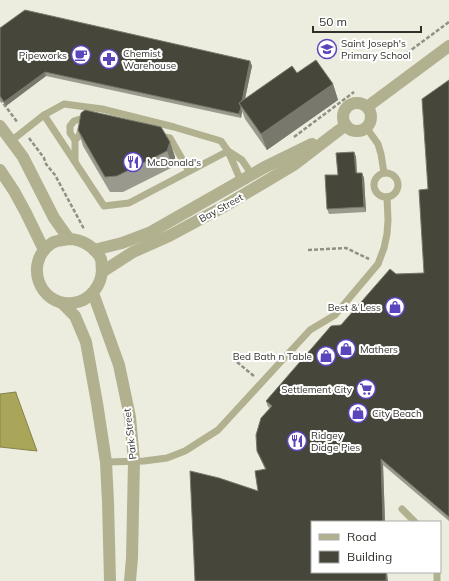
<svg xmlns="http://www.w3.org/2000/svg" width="449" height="581" font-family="Mulish,sans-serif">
<rect width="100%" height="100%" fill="#ececdf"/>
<path fill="#a9a659" stroke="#85834b" d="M16,392V393L37,451L0,447V394Z"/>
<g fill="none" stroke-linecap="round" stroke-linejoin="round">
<g stroke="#909087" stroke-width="2.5" stroke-dasharray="4 2" stroke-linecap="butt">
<path d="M407,53L449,22"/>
<path d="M0,99L18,123"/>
<path d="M294,137L354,92"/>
<path d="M29,138L44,158L46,164L55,175L84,229"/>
<path d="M308,250L346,248L369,259"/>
<path d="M237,362L255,377"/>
</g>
<g stroke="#b1b190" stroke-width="7">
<path d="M44,115L104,206L129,203L228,151L241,181"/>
<path d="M366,127L378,144L381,154L384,173"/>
<path d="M159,136L170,138L189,171"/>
<path d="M75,140L70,133V126L74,121L80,119L89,120"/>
<path d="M11,141L44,115L64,104L102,109L174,127L221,141L228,151L242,160L252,175"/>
<path d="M75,161V140L79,136L82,126"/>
<circle cx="386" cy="185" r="12"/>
<path d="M106,462L144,461L167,458L185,451L218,430L310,330L335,315L378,264L384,248L387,234L388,220L387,197"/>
<path d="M402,509L415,522"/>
<path d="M437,572V581"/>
</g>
<g stroke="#b1b190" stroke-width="12">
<circle cx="357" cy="117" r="14"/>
<path d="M367,107L449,46"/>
<path d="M0,126L23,157L54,218L69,239"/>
<path d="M0,170L14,191L26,213L44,250"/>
<path d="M69,239C82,239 96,248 101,259C102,262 101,266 102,269C102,285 90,301 73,303C39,307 23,262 52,243C57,240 64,240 69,239Z"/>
<path d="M94,250L122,243L151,232L265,167L312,144"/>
<path d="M102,272L133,252L169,236L223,207L270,179L295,164L334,134L346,125"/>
<path d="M93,293L119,365L130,417L134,461L132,558L130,581"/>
<path d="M62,303L75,316L86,342L97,403L106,462L108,502L110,581"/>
</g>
</g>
<g fill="#99998d">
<path d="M0,28L250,61L252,66L245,99L297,73L333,84L338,100L267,150L245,119L242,111L241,118L46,76L6,106L0,99Z"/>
<path d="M449,80V521L383,465L385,522H312L258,491L265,469L257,451L270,408L268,407L266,401L341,325L396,274L424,273L428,189Z"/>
<path d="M78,130L170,142L175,157L173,167L123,192H110L83,146Z"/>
<path d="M354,152L356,157L357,173H362L364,178L366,212L329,214L327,209L338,175Z"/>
</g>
<g fill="#78786c">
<path d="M250,61L252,66L243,108L241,106Z"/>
<path d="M45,72L46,76L6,106L4,102Z"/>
<path d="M333,84L338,100L267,150L261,134Z"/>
<path d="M241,107L242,111L241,118L239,114Z"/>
<path d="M170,142L175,157L173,167L167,151Z"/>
<path d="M354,152L356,157L357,178L356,173Z"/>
<path d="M362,173L364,178L366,212L364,207Z"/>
<path d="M381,459L383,465L385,522H383Z"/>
<path d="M386,572H387L388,581H386Z"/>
</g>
<g fill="#46463b" stroke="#78786c">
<path d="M25,10L250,61L242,101L239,103L241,107L239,114L45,72L4,102L0,96V28Z"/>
<path d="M316,60L333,84L261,134L239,103L292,66L297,73Z"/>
<path d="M449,80V517L381,459L383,522H312V572H386V581H195L190,471L219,478L258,491L255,471L266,469L257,451L256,435L261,418L272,406L266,401L331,326L341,325L390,269L396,274L424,273L419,190L428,189L422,99Z"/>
<path d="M85,110L161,127L170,142L167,151L117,176L105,177L78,130L81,113Z"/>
<path d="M354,152L356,173H362L364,207L327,209L325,175H338L336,153Z"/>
</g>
<defs>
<g id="school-ring" transform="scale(1)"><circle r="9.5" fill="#fff" stroke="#5c44bd" stroke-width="1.5"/><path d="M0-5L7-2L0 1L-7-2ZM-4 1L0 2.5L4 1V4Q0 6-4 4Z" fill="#5c44bd"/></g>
<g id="cafe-ring" transform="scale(1)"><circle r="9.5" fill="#fff" stroke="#5c44bd" stroke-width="1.5"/><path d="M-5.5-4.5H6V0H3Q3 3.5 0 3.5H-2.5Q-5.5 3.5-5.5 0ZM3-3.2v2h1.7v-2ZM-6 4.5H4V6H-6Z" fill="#5c44bd"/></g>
<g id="pharmacy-ring" transform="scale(1)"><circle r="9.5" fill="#fff" stroke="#5c44bd" stroke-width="1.5"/><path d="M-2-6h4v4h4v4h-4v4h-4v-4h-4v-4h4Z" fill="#5c44bd"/></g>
<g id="restaurant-ring" transform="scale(1)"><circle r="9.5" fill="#fff" stroke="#5c44bd" stroke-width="1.5"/><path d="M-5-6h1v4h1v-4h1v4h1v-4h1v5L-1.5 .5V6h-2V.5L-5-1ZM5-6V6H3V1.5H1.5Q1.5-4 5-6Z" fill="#5c44bd"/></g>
<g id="shop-ring" transform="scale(1)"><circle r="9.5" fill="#fff" stroke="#5c44bd" stroke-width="1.5"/><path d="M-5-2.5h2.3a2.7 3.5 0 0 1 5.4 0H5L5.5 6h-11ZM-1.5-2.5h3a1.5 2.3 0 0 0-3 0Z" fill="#5c44bd"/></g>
<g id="supermarket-ring" transform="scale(1)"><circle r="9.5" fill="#fff" stroke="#5c44bd" stroke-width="1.5"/><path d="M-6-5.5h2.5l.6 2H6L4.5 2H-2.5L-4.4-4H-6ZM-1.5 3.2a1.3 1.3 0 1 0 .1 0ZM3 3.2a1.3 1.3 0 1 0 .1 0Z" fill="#5c44bd"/></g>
</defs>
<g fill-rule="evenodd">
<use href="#school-ring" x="327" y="49"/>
<use href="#cafe-ring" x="81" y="55"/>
<use href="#pharmacy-ring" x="109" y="59"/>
<use href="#restaurant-ring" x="133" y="162"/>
<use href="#shop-ring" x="395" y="307"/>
<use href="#shop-ring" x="346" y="349"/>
<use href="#shop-ring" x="326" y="356"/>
<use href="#supermarket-ring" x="366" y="389"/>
<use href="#shop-ring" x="358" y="413"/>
<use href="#restaurant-ring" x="297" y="441"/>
</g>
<g text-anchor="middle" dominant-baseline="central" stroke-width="4" stroke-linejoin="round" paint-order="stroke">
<g font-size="10" fill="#30302b" stroke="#fff" text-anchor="start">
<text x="341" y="43">Saint Joseph's<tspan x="341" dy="12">Primary School</tspan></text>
<text x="123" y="53">Chemist<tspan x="123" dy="12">Warehouse</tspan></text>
<text x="67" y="55" text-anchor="end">Pipeworks</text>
<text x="147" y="162">McDonald's</text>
<text x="381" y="307" text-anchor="end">Best &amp; Less</text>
<text x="360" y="349">Mathers</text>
<text x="312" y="356" text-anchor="end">Bed Bath n Table</text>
<text x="352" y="389" text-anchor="end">Settlement City</text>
<text x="372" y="413">City Beach</text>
<text x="311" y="435">Ridgey<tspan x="311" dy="12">Didge Pies</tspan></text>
</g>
<g font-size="10" fill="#30302b" stroke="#fff">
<text transform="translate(221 208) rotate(-29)">Bay Street</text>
<text transform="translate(130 434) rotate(-97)">Park Street</text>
</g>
</g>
<rect x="311" y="521" width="130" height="52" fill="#ffffff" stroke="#acacaa"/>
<rect x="319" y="534" width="20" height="6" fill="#b1b190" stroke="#acacaa"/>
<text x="347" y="541" font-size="12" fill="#30302b">Road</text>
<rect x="319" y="551" width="20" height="12" fill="#46463b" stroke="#acacaa"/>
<text x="347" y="561" font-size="12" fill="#30302b">Building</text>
<path d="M313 26v6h108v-6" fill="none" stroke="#30302b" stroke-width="2"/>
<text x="319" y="26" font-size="12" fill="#30302b" stroke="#ffffff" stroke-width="3" paint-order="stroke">50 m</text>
</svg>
